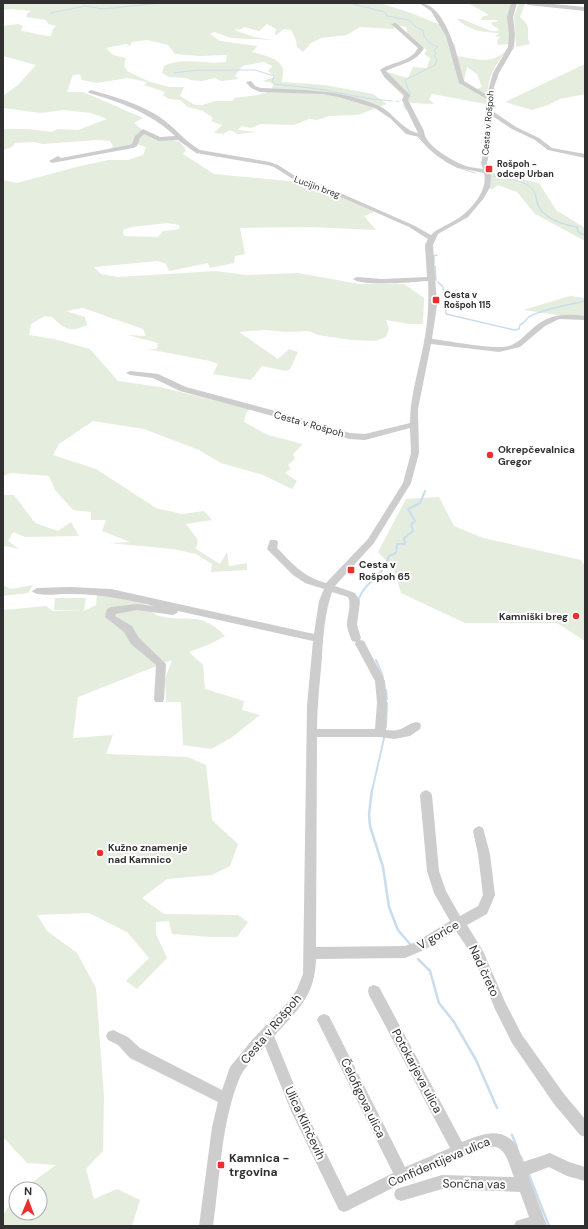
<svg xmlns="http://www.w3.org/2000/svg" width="588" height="1229" font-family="'DM Sans',sans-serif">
<rect width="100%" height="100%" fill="#fff"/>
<g fill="#e5edde" fill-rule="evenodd">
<path d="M3,3H380L411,13L443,26L448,40L455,44L457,56C477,59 491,65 507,50C490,71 489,78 486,104L432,94L429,99L434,104L410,103L388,81L387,72L408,78L413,67L427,68L430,58L424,54L427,50L408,35L406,27L395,25L394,29L360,27L347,35L321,38L311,43L303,52L297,47L296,40L291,30L284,29L275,36L276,29L267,24L259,31L244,27L242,29L234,30L254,37L273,40L231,38L214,32L210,34L220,41L258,46L252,52C262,55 279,57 283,69C284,73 282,78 282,82L325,85L373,94L387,104L358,115L330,116L317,120L309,119L294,125L261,124L251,128L242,126L237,130L257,132L238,134L230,130L223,134L214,133L222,125L211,121L213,118L203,111L188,107L180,100L169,99L163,95L165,92L144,85L147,82L128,78L97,83L82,80L80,74L73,75L67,92H83L143,118L134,123L147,134L180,142L186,150L183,154L214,174L309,183L326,192L340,196L374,212L364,216L376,230L309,227L240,228L245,254L235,256L234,263L210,268L208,263L169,271L166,264L158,261L94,267L101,274L118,277L216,271L246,275L298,273L359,284H404L424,298L423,324H409L386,320L389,329L386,337L375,341L351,340L318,335L309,331L286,332L266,330L239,332L278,359L289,349L298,352L290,369L286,371L262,366L251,380L213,374L218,364L210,361L147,349H157L158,343L128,335L146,336L143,329L83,308L66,311L85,317L87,325C69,333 65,329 52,317L45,316L31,324L29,335L54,339L90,349L118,381L160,387L249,409L246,413L244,422L268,435L303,444L293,454L295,459L288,465L291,469L285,473L297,481L292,489L263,475L221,463L199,450L144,429L93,421L59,444L53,455L96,469L156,508L182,514L204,511L212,520L186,524L198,540L196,549L220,564L227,552L229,566L247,563V570L211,572L212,564L196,554L173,549L109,543L130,542L102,531L106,520H91V512L73,510L55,490L49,476L11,473L3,476V180L17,183L80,166L109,160H128L143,155L146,147L136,144L107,152L113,146L110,141L98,140L42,144L35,142L15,143L12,147L3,150V129H29L51,132L58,129L78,130L107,119L91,113L64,110L41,113L3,108V96L18,85L36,65L3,56V26L18,24L23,26L21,31C32,32 40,36 51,36L53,29L56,26L48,24L46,20L26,17L27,14L31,11L12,9L3,10ZM147,40L168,45L175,54L200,56L227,55L226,62C206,65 182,56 164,66L162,73L169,77L186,78L191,80L202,81L215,78L221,81L239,79L235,76L242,66L264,62L272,66L268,71L275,77L262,81L274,83L271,91L258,95L235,98L232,101H215L202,105H195L180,96L184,87H170L150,82L127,71L124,65L126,58L113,55L106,48L126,44L130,46L132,42ZM467,67L477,74L482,87L473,90L463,85ZM167,223L179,225L180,228L175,230L163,231L158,237L124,236L123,230L131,227Z"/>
<path d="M468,3H513L509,44L498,45L497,40L500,37L495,36L499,33C485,33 467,30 457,19H462L491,31H498L499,29L493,26L491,22H496L498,20H481L482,17L489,15Z"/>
<path d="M519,3L525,4L520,17C522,19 526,22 527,25C530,31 526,37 530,44L516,47L514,16Z"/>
<path d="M585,64V94L560,99L548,105L532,110L505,102Z"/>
<path d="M491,172L539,183L556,210L585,228V241L535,214L517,192L498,185L493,189H489Z"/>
<path d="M570,296L585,298V319L523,310Z"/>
<path d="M3,495H14L35,523L58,531L71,522L79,536L25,537L13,532L8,541L19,549L5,546L3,549Z"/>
<path d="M439,497L454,526L483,538L581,560L585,566V641L557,623H465L401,593L393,568L378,552L406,499Z"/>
<path d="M3,585L11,589L33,585L28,593L3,596Z"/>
<path d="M97,595C109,596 132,597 143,603C149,606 153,615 159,616C188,623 200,610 225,636L210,644L189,652L203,665L205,689L244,701L242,710L260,715L231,738L211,749L183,745L181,702H166L165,679L172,660L78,697L73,738L113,735L106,754L188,757L206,765L212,820L238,844L230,866L212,875L167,879L142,898L164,914L238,915L248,922L237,937H212L172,934L169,921L156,922V934L167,958L137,989L126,981L149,958L127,932L89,913L37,915L47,931L77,953L96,988L104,1097L103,1151L86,1169L94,1199L117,1189L140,1200L132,1226H3V1215L16,1196V1213H40V1189H23L56,1165L27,1163L3,1137V610L46,606L53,611H84L96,605Z"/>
<path d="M55,598H86L84,611L54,610Z"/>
</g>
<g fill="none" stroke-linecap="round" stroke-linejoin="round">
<g stroke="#c9ddee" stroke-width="1">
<path d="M310,3H321"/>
<path d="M349,3L385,12L387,16L409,20L417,28L423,30C423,39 430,44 438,47L434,50L436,53L434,56L437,60L435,65L405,80L410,94L409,98"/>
<path d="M50,13L85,6L103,9L161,3"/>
<path d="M174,73L197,70H255L274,76L272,82L274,84L319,89L371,99L392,101"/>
<path d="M396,101L399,102"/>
<path d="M403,105L407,110"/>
<path d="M418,137L424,143"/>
<path d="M456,167L475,173"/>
<path d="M493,176C507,179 535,180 536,198"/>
</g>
<g stroke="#c9ddee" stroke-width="1.5">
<path d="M536,197C538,217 560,224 577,227L578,232L585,235"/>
<path d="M434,263V256L437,255"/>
<path d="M435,266L436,280"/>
<path d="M438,282L443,287L446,314L514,330L519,329L520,325C526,322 525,320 529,317C538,310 573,304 585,301"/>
</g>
<g stroke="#c9ddee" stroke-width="2">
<path d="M358,601C364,581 384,577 389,556L396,553L397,544H405L404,538L413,531L411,525L415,521L408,509L420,503L425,491"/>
<path d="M376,660L383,677"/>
<path d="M386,690L387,699"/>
<path d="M386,727L387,703"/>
<path d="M372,791L384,738"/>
</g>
<g stroke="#c9ddee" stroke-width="2.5">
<path d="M372,790L369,814L370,826L383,867L389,907L398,930L410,944"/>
<path d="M418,959L430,971L439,1003L454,1022L476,1060L497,1108"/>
<path d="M512,1135L517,1147"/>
<path d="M521,1157L523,1162"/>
<path d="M529,1175L549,1226"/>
</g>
<g fill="#cdcdcd" fill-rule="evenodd">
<path d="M419,3C447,3 458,60 464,81L487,95L493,73L508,47L509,34L507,17L511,3H517L513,17L515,34L514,47L499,73L494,87L491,110L516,127L539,138L552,148L585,154V158L548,150L535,140L512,129L491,115V145L487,163L491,176L490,187L484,198L468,217L438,234L433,245L437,305L432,339C449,341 495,350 509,346C518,343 524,336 531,330C548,314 563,313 585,316V320L559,319L545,326L520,347L499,352L431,344L418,409L419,453L411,483L374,543L335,586L355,593L360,601L357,625L361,638L360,640L364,641L385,681L387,703L386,730C404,732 402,726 416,722L420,723L421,726L420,729L410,736L394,739L380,737H317L316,947L405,946L416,942L450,921L434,893L427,871L420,795L422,792L426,790L430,792L432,795L439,871L446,891L460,916L478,906L483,895L478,854L473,831L475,828L479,826L483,828L490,854L495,895L487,914L467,925L483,951L505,1002L522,1035L564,1094L585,1119V1137L580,1135L554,1104L512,1043L495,1009L474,958L456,931L424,950L405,958L316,959C315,996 298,1010 274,1036L301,1102L347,1196L393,1173L319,1024L317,1020L319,1016L324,1014L329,1016L405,1167L450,1148L369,995L368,991L369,987L374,985L379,987L462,1142C480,1135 501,1125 516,1145C519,1149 521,1156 523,1162L550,1153L569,1162L585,1167V1181L567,1176L549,1167L528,1175L547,1226H514L516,1221L529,1217L520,1192L442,1189L401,1201L396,1199L394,1194L396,1189L442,1175L514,1177C510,1168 507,1150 496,1147C482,1142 369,1200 349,1210L344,1212L339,1210L291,1111L265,1046C257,1055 245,1066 240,1077C221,1122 220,1178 213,1226H199L212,1127L218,1102L130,1058L118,1045L108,1040L106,1036L108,1032L113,1030L128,1037L140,1048L222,1090L230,1067L252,1040L290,1000L297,989L303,974L307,706L313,641L178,611L177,613L173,615L137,610L116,614L115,616L132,626L139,638L166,664L164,699L163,702H155L154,699L156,665L131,644L124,632L105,617L107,609L111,607L137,604L155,606C125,599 96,593 65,594C58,594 36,597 32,591L37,588L70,587L111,589L314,634L319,601L324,589L305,583L293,575L267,549L270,540H276L278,542L277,548C294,565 302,576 326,583L368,539L403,483L411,453L410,428L365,440L349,439L295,422L180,391L153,378L130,375L126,373L130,371L158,374L186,387L301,418L350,433L365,434L410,423C410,396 419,369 424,342C428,322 429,302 428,281C414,282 363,287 353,279L357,277L382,279L427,277L425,245L428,239L409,227L318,187L296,181L274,167L267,165L196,153L178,140L159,141L144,134L140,138L137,146L133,148L52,163L49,161L58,156L61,158L129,145L132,144L135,136L143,129L160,137L175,136C151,113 120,102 89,93L88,92L91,90C115,97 145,105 165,121C177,130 186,142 200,150L270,162L278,165L300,179L322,185L413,225L431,235L434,232C443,226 456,221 464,214C475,205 488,188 484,173C476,171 467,170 459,168C446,164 426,149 419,137L406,134L391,119L375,108L339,97L323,94L260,92L251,88L246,82L251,81L255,86L261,88C301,90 341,89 379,106C393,112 402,130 418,133L402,100L404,95L385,78L380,70C392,61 410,63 418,48L391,24L396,23L424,48C416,63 400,64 386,71L410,95L408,100L424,131C424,144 449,159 461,164C467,167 476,168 483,169L481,163L485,145L484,122L487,99L459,83L446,36L431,11ZM332,592L348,597C352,606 347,615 347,624C347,629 350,636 352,641L356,642L355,644L375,681L377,703L375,729H317C317,705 320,681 322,657C323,636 325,612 332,592Z"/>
<path d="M525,3H543L585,7V11L528,5Z"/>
</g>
</g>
<g fill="#ec2e2d" stroke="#fff" stroke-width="1.5">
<rect x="485" y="165" width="8" height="8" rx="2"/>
<rect x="432" y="296" width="8" height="8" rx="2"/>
<circle cx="490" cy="455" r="4"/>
<rect x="347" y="566" width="8" height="8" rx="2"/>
<circle cx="576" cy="616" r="4"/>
<circle cx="100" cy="853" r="4"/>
<rect x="217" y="1161" width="8" height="8" rx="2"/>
</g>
<g text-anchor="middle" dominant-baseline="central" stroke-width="4" stroke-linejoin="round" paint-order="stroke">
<g font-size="9" fill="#303030" stroke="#fff">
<text transform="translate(488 123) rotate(-85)">Cesta v Rošpoh</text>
<text transform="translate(317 187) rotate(20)">Lucijin breg</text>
</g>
<g font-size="9" font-weight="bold" fill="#303030" stroke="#fff" text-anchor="start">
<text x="497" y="164">Rošpoh -<tspan x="497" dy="10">odcep Urban</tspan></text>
<text x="444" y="295">Cesta v<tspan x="444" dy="10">Rošpoh 115</tspan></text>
</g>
<g font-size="10" fill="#303030" stroke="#fff">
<text transform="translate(309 424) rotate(16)">Cesta v Rošpoh</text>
</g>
<g font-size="10" font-weight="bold" fill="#303030" stroke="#fff" text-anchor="start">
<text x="498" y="449">Okrepčevalnica<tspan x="498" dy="12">Gregor</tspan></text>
<text x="359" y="564">Cesta v<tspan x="359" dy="12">Rošpoh 65</tspan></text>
<text x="568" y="616" text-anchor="end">Kamniški breg</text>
<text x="108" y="847">Kužno znamenje<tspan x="108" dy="12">nad Kamnico</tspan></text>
</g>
<g font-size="12" fill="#303030" stroke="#fff">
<text transform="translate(438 935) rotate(-30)">V gorice</text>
<text transform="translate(484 971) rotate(65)">Nad čreto</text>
<text transform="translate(271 1029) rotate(-50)">Cesta v Rošpoh</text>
<text transform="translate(417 1071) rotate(62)">Potokarjeva ulica</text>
<text transform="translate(363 1098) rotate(64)">Čelofigova ulica</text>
<text transform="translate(305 1123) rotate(65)">Ulica Klinčevih</text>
<text transform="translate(439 1162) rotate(-23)">Confidentijeva ulica</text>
<text transform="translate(474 1184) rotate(1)">Sončna vas</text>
</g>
<g font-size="12" font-weight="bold" fill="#303030" stroke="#fff" text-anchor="start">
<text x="229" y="1158">Kamnica -<tspan x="229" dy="14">trgovina</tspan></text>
</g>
</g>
<rect width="588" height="1229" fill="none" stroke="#303030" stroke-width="8"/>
<g transform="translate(28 1201) rotate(1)"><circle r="19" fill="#ffffff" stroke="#acacac"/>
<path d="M0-3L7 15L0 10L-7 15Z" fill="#ec2e2d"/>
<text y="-6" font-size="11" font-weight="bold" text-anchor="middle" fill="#303030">N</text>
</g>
</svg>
